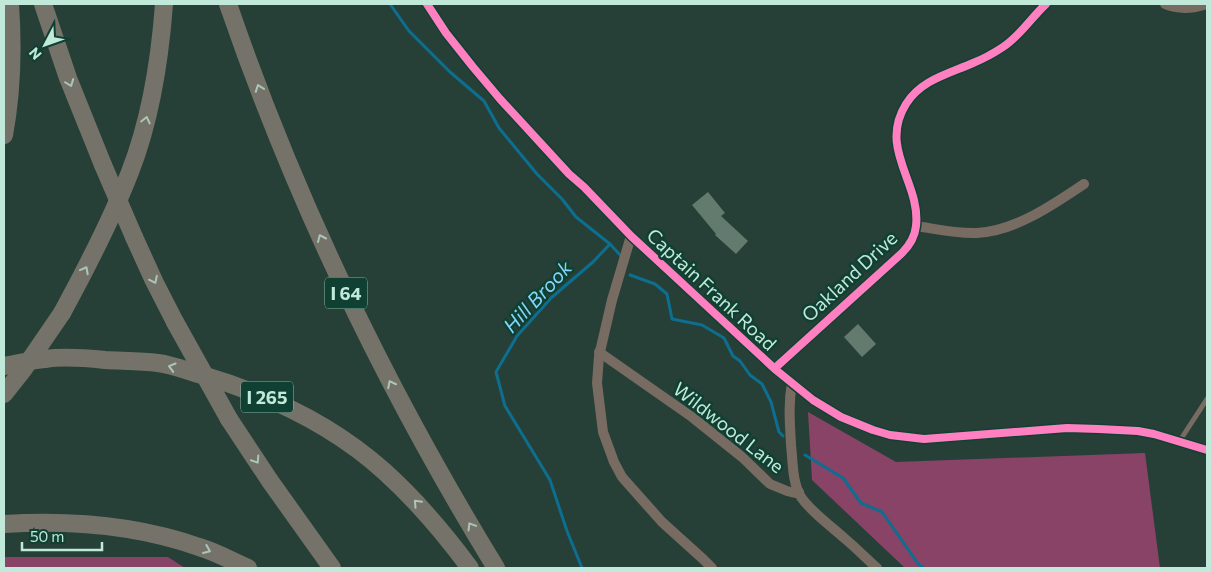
<svg xmlns="http://www.w3.org/2000/svg" width="1211" height="572" font-family="Commissioner,sans-serif">
<rect width="100%" height="100%" fill="#264038"/>
<g fill="#884367">
<path d="M808,412L896,462L1145,453L1160,568H905L812,480Z"/>
<path d="M4,557H168L185,568H4Z"/>
</g>
<g fill="none" stroke-linecap="round" stroke-linejoin="round">
<g stroke="#0d6e8f" stroke-width="3">
<path d="M390,4L409,31L450,72L484,101L499,128L537,174L562,199L576,217L610,244L621,256"/>
<path d="M630,275L655,284L667,294L672,319L702,325L724,338L733,356L740,361L750,375L762,384L771,402L779,432L783,436"/>
<path d="M805,455L843,478L861,503L882,512L919,565L924,568"/>
<path d="M582,568L567,531L550,480L505,406L496,372L517,336L551,298L593,262L610,244"/>
</g>
</g>
<g fill="#637b6e">
<path d="M708,192L725,213L721,216L748,241L736,254L715,235L716,234L692,205Z"/>
<path d="M858,324L876,344L862,357L844,337Z"/>
</g>
<g fill="none" stroke-linecap="round" stroke-linejoin="round">
<path stroke="#786b61" stroke-width="5" d="M1179,442L1207,399"/>
<g stroke="#786b61" stroke-width="10">
<path d="M427,4L446,33L473,67L500,99L569,174L584,187L631,236L776,370L813,400L841,417L873,430L890,435L924,439L1067,428L1099,429L1138,431L1154,434L1207,450"/>
<path d="M1165,4C1179,10 1192,9 1207,4"/>
<path d="M916,226C936,229 957,234 977,233C1015,231 1053,205 1084,184"/>
<path d="M631,236L612,300L599,356L597,383L603,432L614,462L622,477L662,522L703,559L712,568"/>
<path d="M599,352L692,417L742,457L770,484L787,491L795,493L799,492"/>
<path d="M775,368L902,253C909,246 915,236 916,226C921,183 878,149 906,104C921,80 948,74 973,63C983,59 994,53 1003,47C1020,36 1031,18 1046,4"/>
<path d="M792,383C788,404 790,424 791,445C793,462 792,482 801,497C811,512 830,525 843,537C855,547 866,558 877,568"/>
</g>
<g stroke="#757369" stroke-width="18">
<path d="M43,4L68,78L103,165"/>
<path d="M228,4C296,202 387,390 496,568"/>
<path d="M4,135C12,92 13,47 10,4"/>
<path d="M134,237L154,281L175,322"/>
<path d="M62,313C87,267 111,221 130,172C150,121 160,58 164,4"/>
<path d="M4,366C17,364 31,360 45,359C64,356 86,358 105,360C123,361 141,361 158,363C173,365 188,371 202,375C270,395 332,424 385,472C417,501 444,533 470,568"/>
<path d="M229,419L270,481L332,568"/>
<path d="M4,524C69,520 137,525 199,547C216,552 232,561 248,568"/>
</g>
<g stroke="#757369" stroke-width="18">
<path d="M103,165L134,237"/>
<path d="M175,322L229,419"/>
<path d="M4,394L23,370L62,313"/>
</g>
<g stroke="#0f4032" stroke-width="11">
<g id="cycleway">
<path d="M427,4L446,33L473,67L500,99L569,174L584,187L631,236L776,370L813,400L841,417L873,430L890,435L924,439L1067,428L1099,429L1138,431L1154,434L1207,450"/>
<path d="M775,368L902,253C909,246 915,236 916,226C921,183 878,149 906,104C921,80 948,74 973,63C983,59 994,53 1003,47C1020,36 1031,18 1046,4"/>
</g>
</g>
<use href="#cycleway" stroke="#ff80c0" stroke-width="8"/>
</g>
<defs><path id="oneway-chevron" d="M-2-3.5L2.5 0L-2 3.5" fill="none" stroke-width="1.6" stroke-linecap="round" stroke-linejoin="round" transform="scale(1.25)"/></defs>
<g stroke="#aac6b8">
<use href="#oneway-chevron" transform="translate(70 83) rotate(69)"/>
<use href="#oneway-chevron" transform="translate(259 88) rotate(-110)"/>
<use href="#oneway-chevron" transform="translate(146 120) rotate(-77)"/>
<use href="#oneway-chevron" transform="translate(321 238) rotate(-114)"/>
<use href="#oneway-chevron" transform="translate(85 270) rotate(-62)"/>
<use href="#oneway-chevron" transform="translate(154 280) rotate(64)"/>
<use href="#oneway-chevron" transform="translate(172 367) rotate(-164)"/>
<use href="#oneway-chevron" transform="translate(391 384) rotate(-117)"/>
<use href="#oneway-chevron" transform="translate(256 460) rotate(57)"/>
<use href="#oneway-chevron" transform="translate(417 503) rotate(-133)"/>
<use href="#oneway-chevron" transform="translate(471 526) rotate(-121)"/>
<use href="#oneway-chevron" transform="translate(207 550) rotate(23)"/>
</g>
<g text-anchor="middle" dominant-baseline="central" stroke-width="5" stroke-linejoin="round" paint-order="stroke">
<g fill="#0f4032" stroke="#8bb6a8" stroke-width="1">
<rect x="325" y="277.5" width="42" height="31" rx="4"/>
<rect x="241" y="381.5" width="52" height="31" rx="4"/>
</g>
<g font-size="18" font-weight="bold" fill="#c0e9da">
<text x="346" y="293">I 64</text>
<text x="267" y="397">I 265</text>
</g>
<g font-size="19" fill="#c0e9da" stroke="#0f4032">
<text transform="translate(849 276) rotate(-43)">Oakland Drive</text>
<text transform="translate(712 289) rotate(43)">Captain Frank Road</text>
<text transform="translate(729 427) rotate(38)">Wildwood Lane</text>
</g>
<g font-size="20" font-style="italic" fill="#85d4fa" stroke="#0f4032">
<text transform="translate(537 296) rotate(-47)">Hill Brook</text>
</g>
</g>
<rect width="1211" height="572" fill="none" stroke="#c0e9da" stroke-width="10"/>
<g transform="translate(45 45) rotate(229)" stroke="#0f4032" stroke-width="4" paint-order="stroke">
<path d="M0-4L9 19L0 12L-9 19Z" fill="#c0e9da"/>
<text y="-8" font-size="14" font-weight="bold" text-anchor="middle" fill="#c0e9da">N</text>
</g>
<path d="M22 542v8h80v-8" fill="none" stroke="#c0e9da" stroke-width="2.5"/>
<text x="30" y="542" font-size="15" fill="#c0e9da" stroke="#0f4032" stroke-width="4" paint-order="stroke">50 m</text>
</svg>
